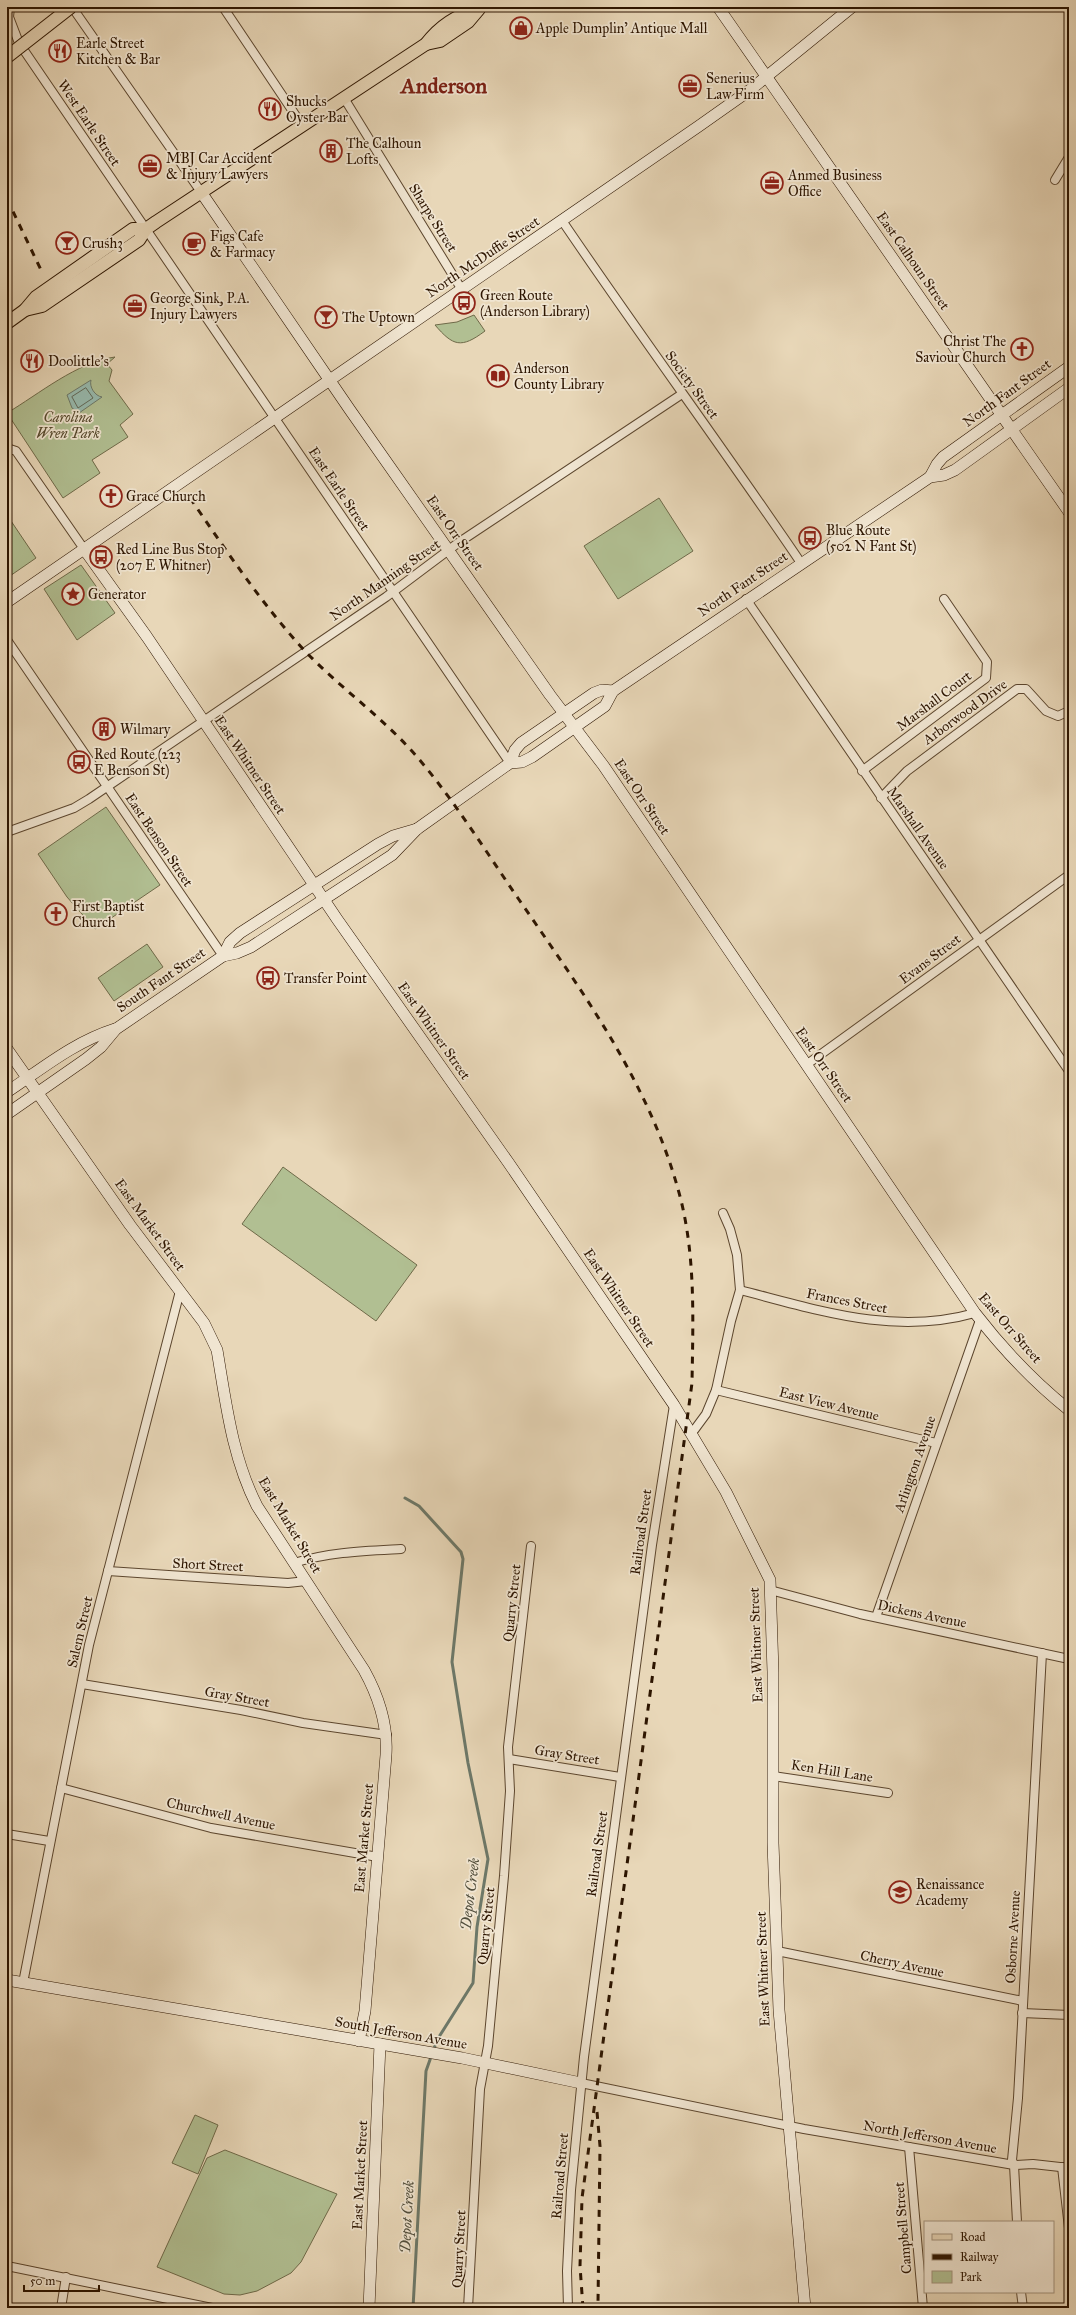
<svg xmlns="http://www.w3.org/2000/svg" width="1076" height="2315" font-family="'IM FELL Great Primer',serif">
<rect width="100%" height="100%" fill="#e8d7b8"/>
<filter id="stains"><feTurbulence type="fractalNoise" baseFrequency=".005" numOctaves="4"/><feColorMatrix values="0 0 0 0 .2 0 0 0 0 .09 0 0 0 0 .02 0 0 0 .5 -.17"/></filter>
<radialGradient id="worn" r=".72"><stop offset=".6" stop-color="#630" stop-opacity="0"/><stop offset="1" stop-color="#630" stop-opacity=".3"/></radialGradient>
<g fill="#b1bf92" stroke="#6f6a49">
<path d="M474,315L485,331C461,349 453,346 435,325L457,322Z"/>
<path d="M115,357L107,364L112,370L109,381L133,414L120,425L128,437L92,460L100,473L63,498L7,413C39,394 77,362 115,357Z"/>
<path d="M659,498L693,551L618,599L584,546Z"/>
<path d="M7,515L36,558L7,578Z"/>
<path d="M81,565L115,613L77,640L44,589Z"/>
<path d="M106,807L160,885L95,929L67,897L38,854Z"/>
<path d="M147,944L163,967L114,1001L98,978Z"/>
<path d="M283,1167L417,1265L376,1321L242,1224Z"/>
<path d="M195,2115L218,2125L198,2174L172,2163Z"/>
<path d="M225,2150L337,2194L301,2262L291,2273L257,2291L240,2295L224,2294L157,2267L207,2158Z"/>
</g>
<path fill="#97baae" stroke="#6d7868" d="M91,380C89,387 95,396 102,397L79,413L72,408L67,395Z"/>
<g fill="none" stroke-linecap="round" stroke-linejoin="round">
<path stroke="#626857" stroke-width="1" d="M86,388L93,398L78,408L72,397Z"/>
<path stroke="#6d7868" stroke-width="3" d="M405,1498L419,1506L461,1552L463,1559L452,1662L468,1763L488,1859L477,1927L473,1983L437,2040L426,2071L413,2308"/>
<g stroke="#5c462e" stroke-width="10">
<g id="street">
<path d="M10,7L9,17L19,43L510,763"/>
<path d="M72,7L201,192"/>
<path d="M223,7L302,125"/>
<path d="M344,98L462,290"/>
<path d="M1055,180L1069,157"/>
<path d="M563,222C641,337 723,448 801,563"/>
<path d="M7,448L16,451L84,549"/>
<path d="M746,599L1069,1071"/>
<path d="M7,640L223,956"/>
<path d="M862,771L986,678L987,662L944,599"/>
<path d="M881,798L907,771L1017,689H1026L1046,711L1058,716L1069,711"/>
<path d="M7,832L74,808L89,799L386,597L458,543L682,394"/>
<path d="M806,1065L1069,875"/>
<path d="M740,1290C818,1310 894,1336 975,1313"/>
<path d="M716,1390L936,1443"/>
<path d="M692,1433L706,1414L716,1390L731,1321L740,1290L737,1255L730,1229L723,1213"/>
<path d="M294,1563C329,1552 364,1551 401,1549"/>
<path d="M108,1571L288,1583L306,1581"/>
<path d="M770,1590L860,1614L1069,1659"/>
<path d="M876,1617L980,1320"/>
<path d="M82,1684L241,1710L303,1723L387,1735"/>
<path d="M509,1759L620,1777"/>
<path d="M773,1776L888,1793"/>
<path d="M61,1788L211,1828L378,1857"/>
<path d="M7,1834L49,1841"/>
<path d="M777,1951L1023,2001"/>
<path d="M23,1983L89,1645L180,1291"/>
<path d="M1022,2013L1069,2015"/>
<path d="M581,2083L804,2129L1014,2165L1033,2164L1069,2168"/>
<path d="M909,2147L923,2308"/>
<path d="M1062,2167L1069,2228"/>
<path d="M1017,2222L1014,2165L1012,2160L1018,2098L1042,1653"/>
<path d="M7,2266L212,2308"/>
<path d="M1021,2292L1023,2308"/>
<path d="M61,2308L66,2277"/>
<path d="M468,2308L480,2089L488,2046L504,1876L510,1791L508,1747L531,1546"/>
<path d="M568,2308L567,2271L571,2190L584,2057L652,1545L674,1405"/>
</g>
</g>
<g stroke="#2d1500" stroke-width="12">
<g id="secondary">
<path d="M718,7L1069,512"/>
<path d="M201,192L350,410L550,695L603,765L975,1313C1002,1348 1034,1382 1069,1410"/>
<path d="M930,477L937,464L943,457L1069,367"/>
<path d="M84,549L147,637L337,919L508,1162L674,1405L726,1492L770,1580L773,1672V1843L779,2010L805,2308"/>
<path d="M7,602L699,126L750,90L852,7"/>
<path d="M510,763L515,750L521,743L594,693L602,690L613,691"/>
<path d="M223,956L230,942L240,933L378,844L393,836L417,829"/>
<path d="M7,1049L130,1225L204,1323L217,1350C226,1403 232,1457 257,1506L364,1670C379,1697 388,1724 386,1755L365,2011L359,2041"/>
<path d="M7,1092C43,1068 74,1042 115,1029"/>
<path d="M7,1114L86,1059L101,1047L116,1029L223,956L237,953L251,947L392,855L417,829L510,763L522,762L532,757L605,706L613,691L930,477L944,475L955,470L1069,388"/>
<path d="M7,1980L462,2058L581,2083"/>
<path d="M369,2308L380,2044"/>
</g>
</g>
<g stroke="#2d1500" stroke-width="14">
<g id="primary">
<path d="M426,44L440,41L468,22L479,9"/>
<path d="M25,310L42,306L139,240L146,229L156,222L426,44C439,27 456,15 477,10"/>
<path d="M7,323L25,310L36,297L133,229H146"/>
</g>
</g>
<use href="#street" stroke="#f0e5d1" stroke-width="8"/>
<use href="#secondary" stroke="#f0e5d1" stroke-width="11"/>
<use href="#primary" stroke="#e8d7b8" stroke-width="12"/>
<g stroke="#2d1500" stroke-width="3" stroke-dasharray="7 7" stroke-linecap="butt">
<path d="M7,199L41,270"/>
<path d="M190,498C226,550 261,603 304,650C340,688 384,718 418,758C457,804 488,855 522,904C584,994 648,1082 678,1189C696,1252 693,1318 692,1383L582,2198L580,2266L583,2308"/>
<path d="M597,2112L600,2146L598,2303"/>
</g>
<g stroke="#2d1500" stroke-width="14" stroke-linecap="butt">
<path id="primary-bridge" d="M7,57L71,7"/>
</g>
<use href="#primary-bridge" stroke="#e8d7b8" stroke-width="12"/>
</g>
<defs>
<g id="shop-ring" transform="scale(1.15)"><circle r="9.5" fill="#f0e5d1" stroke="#8f2418" stroke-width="1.5"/><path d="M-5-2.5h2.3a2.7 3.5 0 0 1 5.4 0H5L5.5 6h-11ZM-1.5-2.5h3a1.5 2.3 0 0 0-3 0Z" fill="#8f2418"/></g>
<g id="restaurant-ring" transform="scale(1.15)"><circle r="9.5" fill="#f0e5d1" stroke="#8f2418" stroke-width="1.5"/><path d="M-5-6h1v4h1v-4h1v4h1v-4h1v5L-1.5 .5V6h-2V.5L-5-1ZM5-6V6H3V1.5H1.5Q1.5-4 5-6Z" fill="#8f2418"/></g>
<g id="office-ring" transform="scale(1.15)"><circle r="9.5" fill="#f0e5d1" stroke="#8f2418" stroke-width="1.5"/><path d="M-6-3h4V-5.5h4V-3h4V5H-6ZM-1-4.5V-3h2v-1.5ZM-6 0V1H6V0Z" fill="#8f2418"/></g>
<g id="building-ring" transform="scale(1.15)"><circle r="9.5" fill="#f0e5d1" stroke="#8f2418" stroke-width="1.5"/><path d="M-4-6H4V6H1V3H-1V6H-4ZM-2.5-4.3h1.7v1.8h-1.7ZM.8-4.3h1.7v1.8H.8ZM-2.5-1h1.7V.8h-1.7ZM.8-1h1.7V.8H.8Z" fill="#8f2418"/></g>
<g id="bar-ring" transform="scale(1.15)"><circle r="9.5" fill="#f0e5d1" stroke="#8f2418" stroke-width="1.5"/><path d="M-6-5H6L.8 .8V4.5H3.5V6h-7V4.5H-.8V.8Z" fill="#8f2418"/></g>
<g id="cafe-ring" transform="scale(1.15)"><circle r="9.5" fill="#f0e5d1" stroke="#8f2418" stroke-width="1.5"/><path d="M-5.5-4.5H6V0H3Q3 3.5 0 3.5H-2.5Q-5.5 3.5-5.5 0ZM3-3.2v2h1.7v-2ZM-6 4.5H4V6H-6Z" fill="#8f2418"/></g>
<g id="bus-ring" transform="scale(1.15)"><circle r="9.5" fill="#f0e5d1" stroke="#8f2418" stroke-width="1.5"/><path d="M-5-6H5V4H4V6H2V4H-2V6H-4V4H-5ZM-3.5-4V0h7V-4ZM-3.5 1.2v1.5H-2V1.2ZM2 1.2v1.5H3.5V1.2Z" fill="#8f2418"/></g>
<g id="church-ring" transform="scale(1.15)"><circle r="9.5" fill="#f0e5d1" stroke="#8f2418" stroke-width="1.5"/><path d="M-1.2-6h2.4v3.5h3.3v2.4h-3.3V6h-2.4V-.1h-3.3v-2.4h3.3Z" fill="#8f2418"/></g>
<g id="library-ring" transform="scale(1.15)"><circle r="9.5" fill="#f0e5d1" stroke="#8f2418" stroke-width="1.5"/><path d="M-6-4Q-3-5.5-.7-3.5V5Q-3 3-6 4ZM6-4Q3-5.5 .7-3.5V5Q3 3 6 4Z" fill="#8f2418"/></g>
<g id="sight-ring" transform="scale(1.15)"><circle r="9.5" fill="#f0e5d1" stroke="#8f2418" stroke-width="1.5"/><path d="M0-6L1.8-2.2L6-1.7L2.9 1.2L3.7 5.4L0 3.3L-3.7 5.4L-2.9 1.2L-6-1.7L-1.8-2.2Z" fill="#8f2418"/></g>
<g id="school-ring" transform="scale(1.15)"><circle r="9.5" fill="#f0e5d1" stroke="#8f2418" stroke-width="1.5"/><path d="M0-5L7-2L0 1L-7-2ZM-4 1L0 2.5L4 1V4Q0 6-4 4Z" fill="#8f2418"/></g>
</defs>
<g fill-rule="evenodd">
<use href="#shop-ring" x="521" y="28"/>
<use href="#restaurant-ring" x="60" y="51"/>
<use href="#office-ring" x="690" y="86"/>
<use href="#restaurant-ring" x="270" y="109"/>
<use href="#building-ring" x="331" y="151"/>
<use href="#office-ring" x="150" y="166"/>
<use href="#office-ring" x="772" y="183"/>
<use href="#bar-ring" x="67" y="243"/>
<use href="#cafe-ring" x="194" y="244"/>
<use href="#bus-ring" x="464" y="303"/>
<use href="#office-ring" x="135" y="306"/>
<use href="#bar-ring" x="326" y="317"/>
<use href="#church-ring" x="1022" y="349"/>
<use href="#restaurant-ring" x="32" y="361"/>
<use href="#library-ring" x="498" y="376"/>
<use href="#church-ring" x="111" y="496"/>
<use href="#bus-ring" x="810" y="538"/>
<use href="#bus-ring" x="101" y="557"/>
<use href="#sight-ring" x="73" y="594"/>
<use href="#building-ring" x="104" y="729"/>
<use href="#bus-ring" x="79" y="762"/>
<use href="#church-ring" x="56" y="914"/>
<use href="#bus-ring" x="268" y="978"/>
<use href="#school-ring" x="900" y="1892"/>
</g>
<g text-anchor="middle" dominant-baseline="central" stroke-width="3.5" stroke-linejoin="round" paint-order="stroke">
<g font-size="14" fill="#2d1500" stroke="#f0e5d1" text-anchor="start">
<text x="536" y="28">Apple Dumplin' Antique Mall</text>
<text x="76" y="43">Earle Street<tspan x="76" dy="16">Kitchen &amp; Bar</tspan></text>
<text x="706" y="78">Senerius<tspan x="706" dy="16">Law Firm</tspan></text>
<text x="286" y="101">Shucks<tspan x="286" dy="16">Oyster Bar</tspan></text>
<text x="346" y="143">The Calhoun<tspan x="346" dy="16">Lofts</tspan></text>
<text x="166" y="158">MBJ Car Accident<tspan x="166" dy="16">&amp; Injury Lawyers</tspan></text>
<text x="788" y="175">Anmed Business<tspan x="788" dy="16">Office</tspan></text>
<text x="210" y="236">Figs Cafe<tspan x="210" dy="16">&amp; Farmacy</tspan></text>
<text x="82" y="243">Crush3</text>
<text x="480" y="295">Green Route<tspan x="480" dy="16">(Anderson Library)</tspan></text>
<text x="150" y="298">George Sink, P.A.<tspan x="150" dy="16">Injury Lawyers</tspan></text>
<text x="342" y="317">The Uptown</text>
<text x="1006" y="341" text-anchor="end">Christ The<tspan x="1006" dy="16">Saviour Church</tspan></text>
<text x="48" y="361">Doolittle's</text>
<text x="514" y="368">Anderson<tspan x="514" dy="16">County Library</tspan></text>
<text x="126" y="496">Grace Church</text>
<text x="826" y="530">Blue Route<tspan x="826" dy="16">(502 N Fant St)</tspan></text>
<text x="116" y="549">Red Line Bus Stop<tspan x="116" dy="16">(207 E Whitner)</tspan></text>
<text x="88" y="594">Generator</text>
<text x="120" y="729">Wilmary</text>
<text x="94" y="754">Red Route (223<tspan x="94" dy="16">E Benson St)</tspan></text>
<text x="72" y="906">First Baptist<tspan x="72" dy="16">Church</tspan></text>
<text x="284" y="978">Transfer Point</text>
<text x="916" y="1884">Renaissance<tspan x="916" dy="16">Academy</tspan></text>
</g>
<g font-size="14" fill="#2d1500" stroke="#f0e5d1">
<text transform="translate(89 123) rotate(56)">West Earle Street</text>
<text transform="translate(433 218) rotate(58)">Sharpe Street</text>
<text transform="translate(483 257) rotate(-34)">North McDuffie Street</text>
<text transform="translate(913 261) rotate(55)">East Calhoun Street</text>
<text transform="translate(692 385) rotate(54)">Society Street</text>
<text transform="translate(1007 393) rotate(-36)">North Fant Street</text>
<text transform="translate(339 489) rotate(56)">East Earle Street</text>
<text transform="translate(455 533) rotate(55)">East Orr Street</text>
<text transform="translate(385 580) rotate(-35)">North Manning Street</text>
<text transform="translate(743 584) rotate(-34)">North Fant Street</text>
<text transform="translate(934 701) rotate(-37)">Marshall Court</text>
<text transform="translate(965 712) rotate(-36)">Arborwood Drive</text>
<text transform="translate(250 765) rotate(56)">East Whitner Street</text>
<text transform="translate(642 797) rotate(56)">East Orr Street</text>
<text transform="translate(918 828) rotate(55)">Marshall Avenue</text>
<text transform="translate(159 840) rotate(56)">East Benson Street</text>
<text transform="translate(930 959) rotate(-37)">Evans Street</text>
<text transform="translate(161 980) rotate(-34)">South Fant Street</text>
<text transform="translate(434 1031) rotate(55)">East Whitner Street</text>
<text transform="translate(824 1065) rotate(55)">East Orr Street</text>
<text transform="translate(150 1225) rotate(54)">East Market Street</text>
<text transform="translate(619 1298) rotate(56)">East Whitner Street</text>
<text transform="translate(847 1301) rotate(11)">Frances Street</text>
<text transform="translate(1010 1328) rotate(49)">East Orr Street</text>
<text transform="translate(829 1404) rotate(14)">East View Avenue</text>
<text transform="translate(915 1464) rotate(-71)">Arlington Avenue</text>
<text transform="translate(290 1525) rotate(59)">East Market Street</text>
<text transform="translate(641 1532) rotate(-82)">Railroad Street</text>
<text transform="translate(208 1565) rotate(3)">Short Street</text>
<text transform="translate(512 1603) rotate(-84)">Quarry Street</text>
<text transform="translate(922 1614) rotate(12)">Dickens Avenue</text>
<text transform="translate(80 1632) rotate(-77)">Salem Street</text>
<text transform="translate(756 1645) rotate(-92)">East Whitner Street</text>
<text transform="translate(237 1697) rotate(10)">Gray Street</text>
<text transform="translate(567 1755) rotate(9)">Gray Street</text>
<text transform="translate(832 1771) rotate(9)">Ken Hill Lane</text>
<text transform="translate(221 1814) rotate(12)">Churchwell Avenue</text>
<text transform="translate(364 1838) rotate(-85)">East Market Street</text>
<text transform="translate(597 1854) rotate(-82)">Railroad Street</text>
<text transform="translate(486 1926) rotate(-84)">Quarry Street</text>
<text transform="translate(1013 1937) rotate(-87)">Osborne Avenue</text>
<text transform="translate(902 1964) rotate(12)">Cherry Avenue</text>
<text transform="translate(763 1969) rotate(-92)">East Whitner Street</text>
<text transform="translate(401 2033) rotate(10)">South Jefferson Avenue</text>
<text transform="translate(930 2137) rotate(10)">North Jefferson Avenue</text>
<text transform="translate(360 2175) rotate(-87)">East Market Street</text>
<text transform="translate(560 2176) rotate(-85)">Railroad Street</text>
<text transform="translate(903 2228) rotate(-95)">Campbell Street</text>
<text transform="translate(459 2249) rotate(-87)">Quarry Street</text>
</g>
<g font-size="14" font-style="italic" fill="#55482c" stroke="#f0e5d1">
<text x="68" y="417">Carolina<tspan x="68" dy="16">Wren Park</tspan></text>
</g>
<g font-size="15" font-style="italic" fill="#524f3d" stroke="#f0e5d1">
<text transform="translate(470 1894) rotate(-83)">Depot Creek</text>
<text transform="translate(407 2217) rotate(-87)">Depot Creek</text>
</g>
<g font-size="22" font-weight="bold" fill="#7a1f14" stroke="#f0e5d1">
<text x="444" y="85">Anderson</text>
</g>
</g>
<rect width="1076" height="2315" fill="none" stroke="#e8d7b8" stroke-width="24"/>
<rect x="8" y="8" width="1060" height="2299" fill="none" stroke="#2d1500" stroke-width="2"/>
<rect x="12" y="12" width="1052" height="2291" fill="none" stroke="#2d1500"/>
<rect x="924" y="2221" width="130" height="72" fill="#f0e5d1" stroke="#a2927d"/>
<rect x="932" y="2234" width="20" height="6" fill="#e8d7b8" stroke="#a2927d"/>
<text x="960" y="2241" font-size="12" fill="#2d1500">Road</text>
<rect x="932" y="2254" width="20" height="6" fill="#2d1500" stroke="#a2927d"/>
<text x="960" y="2261" font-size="12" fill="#2d1500">Railway</text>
<rect x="932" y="2271" width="20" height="12" fill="#b1bf92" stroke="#a2927d"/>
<text x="960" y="2281" font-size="12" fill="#2d1500">Park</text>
<path d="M24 2285v6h75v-6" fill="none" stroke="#2d1500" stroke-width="2"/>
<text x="30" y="2285" font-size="12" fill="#2d1500" stroke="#f0e5d1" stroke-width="3" paint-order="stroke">50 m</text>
<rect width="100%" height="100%" filter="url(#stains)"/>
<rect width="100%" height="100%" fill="url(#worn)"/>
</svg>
